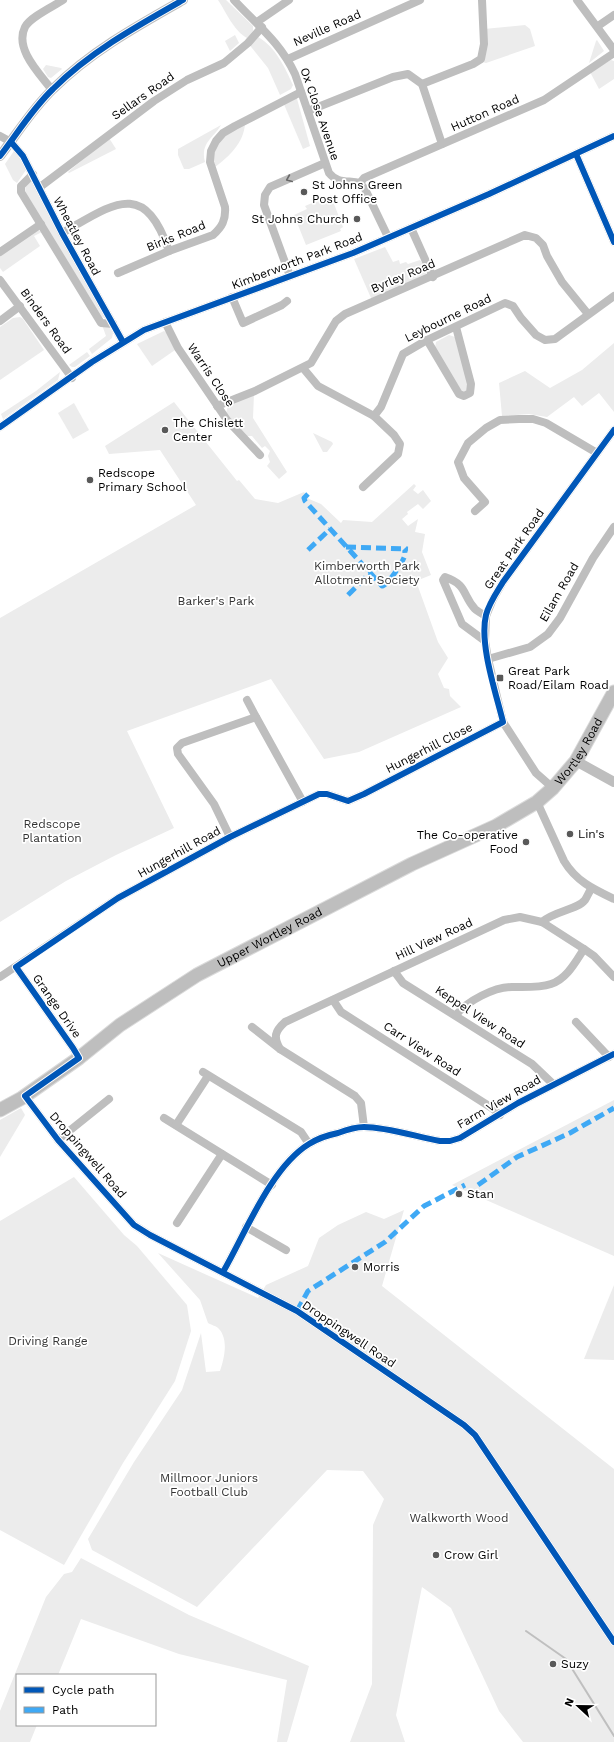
<svg xmlns="http://www.w3.org/2000/svg" width="614" height="1742" font-family="'Work Sans',sans-serif">
<rect width="100%" height="100%" fill="#fff"/>
<g fill="#ececec">
<path d="M218,0H226L253,26V31L247,38C234,31 226,12 218,0Z"/>
<path d="M525,25L530,29L535,46L486,63L479,61L484,29Z"/>
<path d="M235,35L239,43L230,51L225,41Z"/>
<path d="M258,37C276,47 285,68 293,85L291,89L280,95L268,68L248,43Z"/>
<path d="M597,40L604,51L589,63L596,41Z"/>
<path d="M611,60L614,61V79L599,89L590,72Z"/>
<path d="M46,65L61,68L62,69L51,78L48,77L43,69Z"/>
<path d="M296,95L310,146L303,149L283,102Z"/>
<path d="M245,124C244,142 229,157 215,167C211,141 226,135 245,124Z"/>
<path d="M221,125C214,138 200,142 205,162L189,169H184L178,155V149Z"/>
<path d="M109,138L116,149L69,173L68,172Z"/>
<path d="M14,151L18,153L26,170L17,183L13,180L5,164Z"/>
<path d="M33,180L106,319L102,317L26,195C24,186 26,185 33,180Z"/>
<path d="M331,195L335,201L334,204L343,227L340,229L341,231L306,245L294,215L307,209L305,206Z"/>
<path d="M38,230L42,232L34,236L40,246L3,272L0,268V255Z"/>
<path d="M385,247L393,262L399,260L400,264L406,262L408,264L420,260L423,263L426,274L375,299L371,298L354,259Z"/>
<path d="M20,317L23,319L44,350L0,380V327L13,318Z"/>
<path d="M102,325L109,326L113,333L112,338L92,354L89,349L106,336Z"/>
<path d="M164,331L167,333L175,350L152,366L137,344Z"/>
<path d="M449,335L455,337L469,388L467,392H462L435,348L436,342Z"/>
<path d="M614,343V412L599,393L582,406L574,397L547,417L529,414L502,416L499,383L525,371L550,388L582,370Z"/>
<path d="M87,352L90,356L75,367H72L69,365Z"/>
<path d="M60,372L58,380L3,419L1,414L36,391Z"/>
<path d="M254,394L253,418L287,472L279,479L267,466L270,462L268,456L270,451L265,446L262,448L252,436H246L226,413L228,406Z"/>
<path d="M174,402L237,481L239,480L255,499L278,503L304,492L309,499L321,504L341,523L343,520L372,522L414,484L416,486L413,490L418,494L423,490L431,501L423,509L418,504L407,512L408,514L402,519L408,526L418,519L415,532L425,534L422,552L431,575L416,581L438,642L448,658L438,674L444,688L449,689L450,696L461,707L359,752L324,759L271,679L127,731L174,828L116,855L66,881L0,922V618L196,505L160,450L109,454L105,446Z"/>
<path d="M74,403L89,430L73,439L58,413Z"/>
<path d="M313,433L332,442L333,444L327,452H323Z"/>
<path d="M614,1100V1256L452,1185Z"/>
<path d="M21,1108L25,1115L0,1157V1120Z"/>
<path d="M74,1177L124,1235L137,1246L187,1305L191,1331L175,1381L123,1463L64,1565L0,1530V1221Z"/>
<path d="M404,1210L382,1286L614,1469V1742H523L499,1711L451,1608L422,1587L396,1715L405,1742H350L372,1684L373,1525L384,1499L363,1471L327,1470L197,1607L92,1550L88,1539L134,1462L182,1390L201,1333L206,1372L220,1371C224,1359 229,1340 219,1329C217,1326 211,1325 208,1323L200,1300L158,1253L258,1298L266,1285L308,1266L319,1238L338,1225L366,1212L384,1219Z"/>
<path d="M614,1285V1360L584,1359Z"/>
<path d="M81,1558L189,1615L309,1666L287,1742H277L287,1680L179,1654L81,1619L58,1675H17V1725H37L30,1742H0V1711L46,1597L64,1574L72,1572Z"/>
</g>
<g fill="none" stroke-linecap="round" stroke-linejoin="round">
<path stroke="#bfbfbf" stroke-width="2" d="M526,1631L566,1659L614,1736"/>
<g stroke="#dbdbdb" stroke-width="15">
<g id="primary">
<path id="s1" d="M0,1110L22,1098L79,1058L120,1025L197,975L412,864L496,826L537,802L553,788L576,761L614,692"/>
</g>
</g>
<g stroke="#bebebe" stroke-width="8">
<path d="M234,0C257,25 280,42 295,74L329,173C338,184 348,180 360,183"/>
<path d="M577,0L614,50"/>
<path d="M257,22L289,0"/>
<path d="M598,26L614,15"/>
<path d="M288,59L420,0"/>
<path d="M422,84L473,64L481,59L484,44L482,0"/>
<path d="M52,90C40,74 14,49 25,27C30,17 54,6 63,0"/>
<path d="M308,111L393,77L408,74L422,84L442,144"/>
<path d="M0,136L11,142L23,156L62,233L123,342"/>
<path d="M576,154L614,242"/>
<path d="M33,174L21,186V192L101,323L113,324"/>
<path d="M360,183L364,178L544,100L614,53"/>
<path d="M360,183L365,189L388,237"/>
<path d="M40,187L154,101L187,80L224,63L248,43L262,27"/>
<path d="M411,228L433,277"/>
<path d="M62,233C112,205 144,177 169,251"/>
<path d="M0,252L41,224"/>
<path d="M118,273L169,251L213,235C222,227 226,220 225,207L210,162L211,151L216,141L223,133L235,126L301,92"/>
<path d="M290,276L264,205L265,195L270,187L325,163"/>
<path d="M0,280L72,378"/>
<path d="M232,297L243,323L282,305L287,301"/>
<path d="M0,321L20,306"/>
<path d="M165,322L178,348L227,420L260,455"/>
<path d="M427,340L459,394L464,396L470,393L471,384L456,327"/>
<path d="M303,368L318,386L374,416L394,435L400,444L398,454L363,487"/>
<path d="M217,406L255,391L311,363L336,321L345,314L525,235L536,238L543,245L547,256L562,282L588,314"/>
<path d="M374,416L381,407L403,354L427,340L505,303L513,306L521,318L536,335L545,340L555,339L614,296"/>
<path d="M0,427L92,362L144,330L353,253L489,194L614,136"/>
<path d="M475,511L485,502L464,478L458,462L468,443L486,428L500,420L519,419H533L546,423L597,453"/>
<path d="M485,641L462,624L443,580L445,577C468,585 462,595 475,609C478,612 483,614 486,616"/>
<path d="M488,659L530,647L548,634L560,618L593,558L614,527"/>
<path d="M247,700L256,717"/>
<path d="M553,788L536,773L503,722L488,659L485,641L486,616L493,599L503,582L614,430"/>
<path d="M537,802L564,861C576,881 593,889 614,899"/>
<path d="M230,837L214,804L178,754L177,748L182,743L256,717L303,802"/>
<path d="M542,922C554,911 577,910 585,900C587,897 589,892 591,889"/>
<path d="M16,967L73,1048L79,1058"/>
<path d="M394,971L403,983L532,1064L553,1084"/>
<path d="M0,977L118,898L230,837L319,794H327L348,801L364,794L503,722"/>
<path d="M333,1000L341,1012L492,1108L500,1115"/>
<path d="M456,1015C467,1001 494,987 512,987C524,987 539,988 551,984C567,979 576,961 584,949"/>
<path d="M576,1022L609,1057"/>
<path d="M252,1027L280,1049L355,1096L361,1103L364,1127"/>
<path d="M280,1049C273,1037 275,1031 285,1022L504,920L520,917L542,922L584,949L594,956L614,977"/>
<path d="M203,1072L301,1132L309,1144"/>
<path d="M25,1096L58,1140L134,1225L150,1235L297,1311L464,1425L475,1435L614,1642"/>
<path d="M164,1118L272,1185"/>
<path d="M176,1125L208,1076"/>
<path d="M58,1140L109,1099"/>
<path d="M177,1223L222,1154"/>
<path d="M246,1227L286,1250"/>
<path d="M223,1272C245,1234 271,1167 309,1144C317,1139 328,1135 338,1133C346,1130 355,1127 364,1127C387,1127 417,1137 440,1141H450L460,1138L518,1103L614,1054"/>
</g>
<g stroke="#bebebe" stroke-width="10">
<path d="M0,156C17,134 32,109 53,89C90,52 137,26 183,0"/>
<path d="M576,761L614,782"/>
</g>
<use href="#primary" stroke="#bebebe" stroke-width="13"/>
<g stroke="#3fa9f5" stroke-width="5" stroke-dasharray="10 5" stroke-linecap="butt">
<path d="M308,494L304,498L305,501L382,586C388,585 403,562 405,555C405,554 405,550 404,549"/>
<path d="M346,547L408,549"/>
<path d="M308,550L330,529"/>
<path d="M348,595L370,573"/>
<path d="M478,1185L517,1157L570,1133L614,1108"/>
<path d="M297,1311L308,1291L385,1242L424,1206L465,1185"/>
</g>
<g stroke="#fff" stroke-width="8">
<g id="cycleway">
<path d="M11,142L23,156L62,233L123,342"/>
<path d="M576,154L614,242"/>
<path d="M0,156C17,134 32,109 53,89C90,52 137,26 183,0"/>
<path d="M0,427L92,362L144,330L353,253L489,194L614,136"/>
<path d="M614,430L503,582C497,592 489,603 486,615C479,644 496,693 503,722L364,794L348,801L327,794H319L230,837L118,898L16,967L73,1048L79,1058L25,1096L58,1140L134,1225L150,1235L297,1311L464,1425L475,1435L614,1642"/>
<path d="M223,1272C245,1234 271,1167 309,1144C317,1139 328,1135 338,1133C346,1130 355,1127 364,1127C387,1127 417,1137 440,1141H450L460,1138L518,1103L614,1054"/>
</g>
</g>
<use href="#cycleway" stroke="#0057b8" stroke-width="6"/>
</g>
<defs><path id="oneway-chevron" d="M-2-3.5L2.5 0L-2 3.5" fill="none" stroke-width="1.6" stroke-linecap="round" stroke-linejoin="round"/></defs>
<use stroke="#686868" href="#oneway-chevron" transform="translate(289 179) rotate(157)"/>
<g fill="#595959" stroke="#fff" stroke-width="1.5">
<circle cx="304" cy="192" r="4"/>
<circle cx="357" cy="219" r="4"/>
<circle cx="165" cy="430" r="4"/>
<circle cx="90" cy="480" r="4"/>
<rect x="496" y="674" width="8" height="8" rx="2"/>
<circle cx="570" cy="834" r="4"/>
<circle cx="526" cy="842" r="4"/>
<circle cx="459" cy="1194" r="4"/>
<circle cx="355" cy="1267" r="4"/>
<circle cx="436" cy="1555" r="4"/>
<circle cx="553" cy="1664" r="4"/>
</g>
<g text-anchor="middle" dominant-baseline="central" stroke-width="3.5" stroke-linejoin="round" paint-order="stroke">
<g font-size="12" fill="#000" stroke="#fff">
<text transform="translate(327 28) rotate(-24)">Neville Road</text>
<text transform="translate(143 96) rotate(-35)">Sellars Road</text>
<text transform="translate(485 113) rotate(-24)">Hutton Road</text>
<text transform="translate(320 114) rotate(71)">Ox Close Avenue</text>
<text transform="translate(77 236) rotate(62)">Wheatley Road</text>
<text transform="translate(176 236) rotate(-22)">Birks Road</text>
<text transform="translate(297 261) rotate(-21)">Kimberworth Park Road</text>
<text transform="translate(403 276) rotate(-23)">Byrley Road</text>
<text transform="translate(448 318) rotate(-26)">Leybourne Road</text>
<text transform="translate(46 321) rotate(54)">Binders Road</text>
<text transform="translate(211 375) rotate(56)">Warris Close</text>
<text transform="translate(514 549) rotate(-55)">Great Park Road</text>
<text transform="translate(559 592) rotate(-60)">Eilam Road</text>
<text transform="translate(429 748) rotate(-27)">Hungerhill Close</text>
<text stroke="none"><textPath href="#s1" startOffset="687">Wortley Road</textPath></text>
<text transform="translate(179 852) rotate(-29)">Hungerhill Road</text>
<text stroke="none"><textPath href="#s1" startOffset="321">Upper Wortley Road</textPath></text>
<text transform="translate(434 939) rotate(-25)">Hill View Road</text>
<text transform="translate(57 1006) rotate(55)">Grange Drive</text>
<text transform="translate(480 1017) rotate(33)">Keppel View Road</text>
<text transform="translate(422 1049) rotate(33)">Carr View Road</text>
<text transform="translate(499 1102) rotate(-30)">Farm View Road</text>
<text transform="translate(88 1155) rotate(49)">Droppingwell Road</text>
<text transform="translate(349 1334) rotate(34)">Droppingwell Road</text>
</g>
<g font-size="12" fill="#000" stroke="#fff" text-anchor="start">
<text x="312" y="185">St Johns Green<tspan x="312" dy="14">Post Office</tspan></text>
<text x="349" y="219" text-anchor="end">St Johns Church</text>
<text x="173" y="423">The Chislett<tspan x="173" dy="14">Center</tspan></text>
<text x="98" y="473">Redscope<tspan x="98" dy="14">Primary School</tspan></text>
<text x="508" y="671">Great Park<tspan x="508" dy="14">Road/Eilam Road</tspan></text>
<text x="578" y="834">Lin's</text>
<text x="518" y="835" text-anchor="end">The Co-operative<tspan x="518" dy="14">Food</tspan></text>
<text x="467" y="1194">Stan</text>
<text x="363" y="1267">Morris</text>
<text x="444" y="1555">Crow Girl</text>
<text x="561" y="1664">Suzy</text>
</g>
<g font-size="12" fill="#333" stroke="#fff">
<text x="367" y="566">Kimberworth Park<tspan x="367" dy="14">Allotment Society</tspan></text>
<text x="216" y="601">Barker's Park</text>
<text x="52" y="824">Redscope<tspan x="52" dy="14">Plantation</tspan></text>
<text x="48" y="1341">Driving Range</text>
<text x="209" y="1478">Millmoor Juniors<tspan x="209" dy="14">Football Club</tspan></text>
<text x="459" y="1518">Walkworth Wood</text>
</g>
</g>
<rect x="16" y="1674" width="140" height="52" fill="#ffffff" stroke="#999999"/>
<rect x="24" y="1687" width="20" height="6" fill="#0057b8" stroke="#999999"/>
<text x="52" y="1694" font-size="12" fill="#000000">Cycle path</text>
<rect x="24" y="1707" width="20" height="6" fill="#3fa9f5" stroke="#999999"/>
<text x="52" y="1714" font-size="12" fill="#000000">Path</text>
<g transform="translate(578 1706) rotate(292)" stroke="#ffffff" stroke-width="3" paint-order="stroke">
<path d="M0-3L7 15L0 10L-7 15Z" fill="#000000"/>
<text y="-6" font-size="11" font-weight="bold" text-anchor="middle" fill="#000000">N</text>
</g>
</svg>
